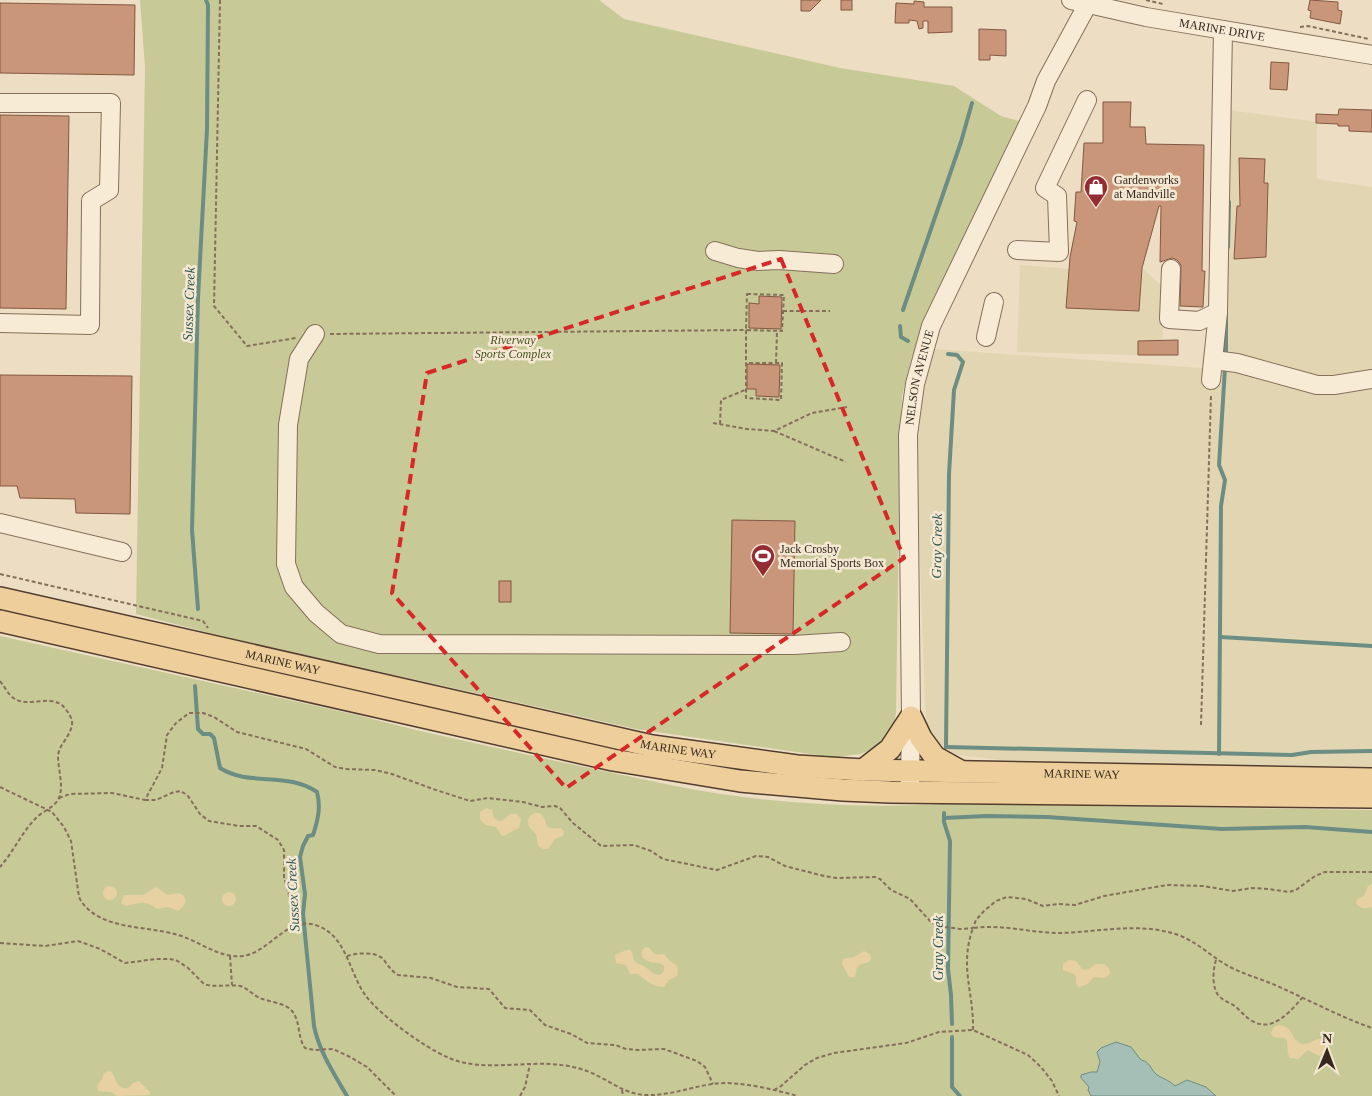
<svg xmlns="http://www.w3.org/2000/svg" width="1372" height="1096" font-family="'Times New Roman',serif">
<rect width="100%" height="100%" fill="#ecddc3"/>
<g fill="#e1d6b1">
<path d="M1214,108L1317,122V179L1372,187V767L1003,760L948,754L942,751L926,727L917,480V447L921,402L927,374L935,349L1215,369Z"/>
<path d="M1020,265L1070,269L1067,308L1139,311L1142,268L1166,290L1162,340L1138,341V355L1017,352Z"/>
</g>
<g fill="#c7ca97">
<path d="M140,0H599L624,19L840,68L954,86L1001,116L1023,122L911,359L902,396L900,445L896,712L894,726L888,737L873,749L860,754L836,757L824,756L636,729L225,637L136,614L145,67Z"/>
<path d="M0,636L357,715C423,733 490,746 556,761C596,769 635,778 675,786C761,803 854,809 942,804L1372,810V1096H0Z"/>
</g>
<g fill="#e7d0a1">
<path d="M486,808L492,810L494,818L499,821L503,820L510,814H517L521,819L519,828C512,830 507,836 502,836L496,827L486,825L480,820V812Z"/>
<path d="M535,813H539C552,821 538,830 561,828L564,831L563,836L555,839L548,849H543L538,846L536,834L529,827C527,820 528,816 535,813Z"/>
<path d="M1372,884V907C1366,909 1360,909 1356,903L1357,899L1364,896L1368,886Z"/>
<circle cx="110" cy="893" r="7"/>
<path d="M156,887L168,895L179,893L183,895L186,900L184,906L178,911L168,907L157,909C146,900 138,903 126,906L121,903L124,895H143Z"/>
<circle cx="229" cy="899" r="7"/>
<path d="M646,947L650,948C654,955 656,955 664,954L668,959L677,966L678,971L677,976L669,980L664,987C654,988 645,980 638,974H630L626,965L616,963L615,955L629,949C634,953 632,956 634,960C637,965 641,964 645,967C652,971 652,975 660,975L664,971V966C657,960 652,966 642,957V950Z"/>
<path d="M864,951L870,954L871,959L869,962L861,964L857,967L855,977H849L842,964L843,959L854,957Z"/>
<path d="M1069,960L1076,961L1082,969L1087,970L1096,964H1104L1109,968L1110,974L1105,978L1094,977L1088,984L1079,987L1076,984V977L1074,974L1063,970V964Z"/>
<path d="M1279,1025C1294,1027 1290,1038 1300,1043C1308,1047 1315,1037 1323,1039L1328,1046L1326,1053L1319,1056L1308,1050L1298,1059L1290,1058L1288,1054L1287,1040L1284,1038L1273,1037L1271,1033L1274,1027Z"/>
<path d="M109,1071L112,1072C116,1080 117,1090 128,1088L133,1083L139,1081L150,1092V1095L117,1096L111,1092L98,1091L97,1086L102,1079L104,1073Z"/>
</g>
<path fill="#a5bfb6" stroke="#6c8d83" d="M1116,1042L1131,1047L1141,1060C1151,1062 1150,1069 1156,1074C1162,1079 1168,1079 1175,1086L1187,1080L1206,1087L1216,1096H1091L1088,1090L1089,1087L1081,1078V1075L1091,1072H1097L1100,1062L1097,1052L1101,1048Z"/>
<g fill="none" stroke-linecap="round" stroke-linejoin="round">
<g stroke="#6c8d83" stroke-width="4">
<path d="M1228,247L1229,202"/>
<path d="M903,310L961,142L972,103"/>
<path d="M900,326L901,337L908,341"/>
<path d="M1226,354V314"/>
<path d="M198,609L192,530L198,298L207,129L208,5L206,0"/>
<path d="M1220,637L1372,646"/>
<path d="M195,686L198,729L203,734H210L214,738L220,768C250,787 287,771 317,792C321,807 318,820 313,835L308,836L303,846L300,857L305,894L303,914L314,1026C319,1051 334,1074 347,1096"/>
<path d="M946,747L1292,755L1311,752L1372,751"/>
<path d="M946,747L949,474L954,390L963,362L957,355L948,354"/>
<path d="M1219,754L1221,506L1225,480L1219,465L1225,368"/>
<path d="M944,813V822L950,841L948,969L951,995L952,1024"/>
<path d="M944,818L986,816L1047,817L1222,829L1305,827L1372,832"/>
<path d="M952,1037V1087L960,1096"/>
</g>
</g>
<g fill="#c9967a" stroke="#845741">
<path d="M801,0H821L810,11H801Z"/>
<rect x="841" y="0" width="11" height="10"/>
<path d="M1310,0L1338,2V10L1342,11L1340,24L1310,18L1311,11L1308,10Z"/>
<path d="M914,1L924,2V7H952V32L928,33V21H923V28L919,29L917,21L909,20V23H895L896,3L914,4Z"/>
<path d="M0,3L135,5L134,75L0,73Z"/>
<path d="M979,29L1006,30V56L990,55V60H979Z"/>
<path d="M1271,62L1289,63L1287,90L1270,89Z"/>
<path d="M1103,102H1131L1130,127H1145L1146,144L1204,145L1202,271H1205L1203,307L1180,306L1181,265L1177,260L1172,258L1160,262L1161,206H1159L1142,268L1139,311L1066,308L1070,257L1077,222L1074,221L1076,192H1081L1084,143H1103Z"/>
<path d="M1339,109L1372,110V132L1349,131V126H1338V124L1316,123V114L1338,115Z"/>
<path d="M0,115L69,116L66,309L0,308Z"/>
<path d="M1239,158L1265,159L1264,183H1268L1266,257L1234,259L1237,206H1240Z"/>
<path d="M759,296L782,297L781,329L749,328V303L759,304Z"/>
<path d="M1178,340V355H1138V341Z"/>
<path d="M747,364L780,365L779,397L756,396V389H747Z"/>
<path d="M0,375L132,376L130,514L76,513L75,499L20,498L17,486H0Z"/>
<path d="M732,520L795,521L793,634L730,633Z"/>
<rect x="499" y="581" width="12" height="21"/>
</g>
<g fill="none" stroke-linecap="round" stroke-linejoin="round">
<g stroke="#856f5b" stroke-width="20">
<g id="minor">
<path id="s1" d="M1071,0L1146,17L1372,55"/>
<path d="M0,103H111L109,190L91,201L90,325L0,323"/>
<path d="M1017,250L1059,252L1057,196L1045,188L1087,100"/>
<path d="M715,251L738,258L758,261L779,260L834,264"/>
<path d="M1171,269L1169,319L1199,321L1218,312L1223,30"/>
<path d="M315,334L299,359L288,425L286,564L294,587L316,613L341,634L379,644L794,645L841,642"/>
<path d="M986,337L994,302"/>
<path d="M1214,360L1237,363L1317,385H1334L1372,379"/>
<path d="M1211,380L1218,312"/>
<path d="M0,523L122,552"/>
<path id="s2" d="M910,784L911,717L908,435L915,384L931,326L1037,106L1046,81L1090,0"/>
</g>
</g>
<g stroke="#533d2f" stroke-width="24">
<g id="major">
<path id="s3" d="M0,598L652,746L797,766L863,770L1372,779"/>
<path d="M0,621L613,760L740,781L843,790L890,792L1372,797"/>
<path d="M863,770L890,749L911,717L921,738L935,757L960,771"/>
</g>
</g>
<g stroke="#856f5b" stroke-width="2" stroke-dasharray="4 2.5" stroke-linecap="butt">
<path d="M220,0L214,306L247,346L296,338"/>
<path d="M1146,0L1163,4"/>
<path d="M1300,27L1308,26L1369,39"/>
<path d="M747,294L784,295L782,331L746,330Z"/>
<path d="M783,311H830"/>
<path d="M330,334L746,330V398L781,400L782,363H746"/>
<path d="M776,363L777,331"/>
<path d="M713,423L747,429L774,431L812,413L847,407"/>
<path d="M720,424L721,400L745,390"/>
<path d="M774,431L846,462"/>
<path d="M0,574L203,621L208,628"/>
<path d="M0,681C4,686 7,692 11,696C26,710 47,694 62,705C66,709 71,716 72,721C73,735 59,743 58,756C58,770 64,785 59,798C55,807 43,811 36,818C22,832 14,851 0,867"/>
<path d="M1201,725L1211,395"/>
<path d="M0,787L52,812L64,827L71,841L79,897C84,908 94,915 106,920C129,929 155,928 178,935C199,941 220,959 243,956C270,952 287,916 315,925C347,934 349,974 366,996C381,1016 424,1047 447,1057C480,1073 526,1060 561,1065C572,1066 587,1070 596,1075C613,1083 626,1094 645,1095C669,1096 690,1087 713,1084C737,1080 775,1090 798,1096"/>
<path d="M59,798L70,794L112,793L145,800L162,768L167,735L176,723L189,713H203L214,717L237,732L306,749L335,767L345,769L375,770L392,774L433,789L470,801L488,798L523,802L542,807L555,806L560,808L573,823L601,846L634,845L651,851L663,859L717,870L756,856L768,857L785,866L824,876L837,878L875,877L880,879L891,890L910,899L930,921L937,926L960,929L973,928L976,920L984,911L996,901L1007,897L1026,899L1043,906L1059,904L1075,905L1104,896L1167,885L1203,886L1233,891L1252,888L1268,889L1289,892L1296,890L1315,876L1325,872H1372"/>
<path d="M145,800H156L174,792L181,791L188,796L200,814L209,821L239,826H256L278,840L284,850V877L290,899L291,915L298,923"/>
<path d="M0,943L45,946L78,941L100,949L125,963L156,959H169L176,960L188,968L204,984C215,988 228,984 240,986C248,988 252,995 260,998C269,1002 286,1003 292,1011C301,1022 297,1037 305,1048L314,1050L333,1049L350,1057L367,1067L396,1096"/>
<path d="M230,956L232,985"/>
<path d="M347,956C357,953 375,951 383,959C388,965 391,971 398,975L431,978L457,987L489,989L505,1008L530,1010L545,1025L571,1034L587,1043L615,1045L626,1049L638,1050L664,1049L697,1061L705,1067L713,1084"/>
<path d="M1216,960C1213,969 1211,989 1220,997C1224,1001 1231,1003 1236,1007C1242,1012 1247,1019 1254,1022C1273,1032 1291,1011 1302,998"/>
<path d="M973,1030C974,992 959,967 973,928C1003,924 1031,933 1060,933C1101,932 1141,921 1181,936C1200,944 1214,959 1232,968C1246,975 1261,979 1275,985C1307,999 1338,1016 1372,1028"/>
<path d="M622,1090L623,1096"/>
<path d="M774,1090L781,1086L805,1065L817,1058L834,1053L906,1043L939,1032L973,1030L1028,1055L1041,1067L1052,1081L1059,1096"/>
<path d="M520,1096L525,1087L530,1064"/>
</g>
<use href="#minor" stroke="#f7ebd6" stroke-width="18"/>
<use href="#major" stroke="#eecf9c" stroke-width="21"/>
</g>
<path fill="none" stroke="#d62828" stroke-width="4" stroke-dasharray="10 6" stroke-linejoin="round" d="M781,259L904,558L566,788L392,593L427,373Z"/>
<defs>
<g id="shop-pin" transform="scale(1.25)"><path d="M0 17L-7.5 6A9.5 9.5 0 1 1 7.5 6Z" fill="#922d34" stroke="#f4e8d2"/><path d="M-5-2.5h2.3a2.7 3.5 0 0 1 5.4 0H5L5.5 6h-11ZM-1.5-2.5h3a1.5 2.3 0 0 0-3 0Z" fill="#fff"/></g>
<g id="stadium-pin" transform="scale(1.25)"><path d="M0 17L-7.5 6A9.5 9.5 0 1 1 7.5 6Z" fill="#922d34" stroke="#f4e8d2"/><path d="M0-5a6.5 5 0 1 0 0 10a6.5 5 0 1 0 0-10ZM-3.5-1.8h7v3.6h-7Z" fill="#fff"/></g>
</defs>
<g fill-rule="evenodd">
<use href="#shop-pin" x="1096" y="187"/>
<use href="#stadium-pin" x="763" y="556"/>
</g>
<g text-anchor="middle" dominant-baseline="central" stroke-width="5" stroke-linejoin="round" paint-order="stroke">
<g font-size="12" fill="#36281e" stroke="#f4e8d2">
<text stroke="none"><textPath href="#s1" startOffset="154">MARINE DRIVE</textPath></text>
<text stroke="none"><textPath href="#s2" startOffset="408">NELSON AVENUE</textPath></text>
<text stroke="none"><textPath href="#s3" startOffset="290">MARINE WAY</textPath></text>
<text stroke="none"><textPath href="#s3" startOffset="695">MARINE WAY</textPath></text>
<text stroke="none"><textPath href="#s3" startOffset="1100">MARINE WAY</textPath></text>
</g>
<g font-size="12" fill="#36281e" stroke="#f4e8d2" text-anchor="start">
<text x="1114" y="180">Gardenworks<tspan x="1114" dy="14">at Mandville</tspan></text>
<text x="780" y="549">Jack Crosby<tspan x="780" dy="14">Memorial Sports Box</tspan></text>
</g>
<g font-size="12" font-style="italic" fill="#495225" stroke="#f4e8d2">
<text x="513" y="340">Riverway<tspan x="513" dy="14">Sports Complex</tspan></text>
</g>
<g font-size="14" font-style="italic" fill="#2e5550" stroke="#f4e8d2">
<text transform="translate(189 304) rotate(-88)">Sussex Creek</text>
<text transform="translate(937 546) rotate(-89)">Gray Creek</text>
<text transform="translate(293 895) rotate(-93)">Sussex Creek</text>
<text transform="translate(938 948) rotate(-90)">Gray Creek</text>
</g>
</g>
<g transform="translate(1327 1051) rotate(1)" stroke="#f4e8d2" stroke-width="4" paint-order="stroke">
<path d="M0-4L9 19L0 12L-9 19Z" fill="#36281e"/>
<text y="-8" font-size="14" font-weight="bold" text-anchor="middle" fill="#36281e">N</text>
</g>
</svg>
